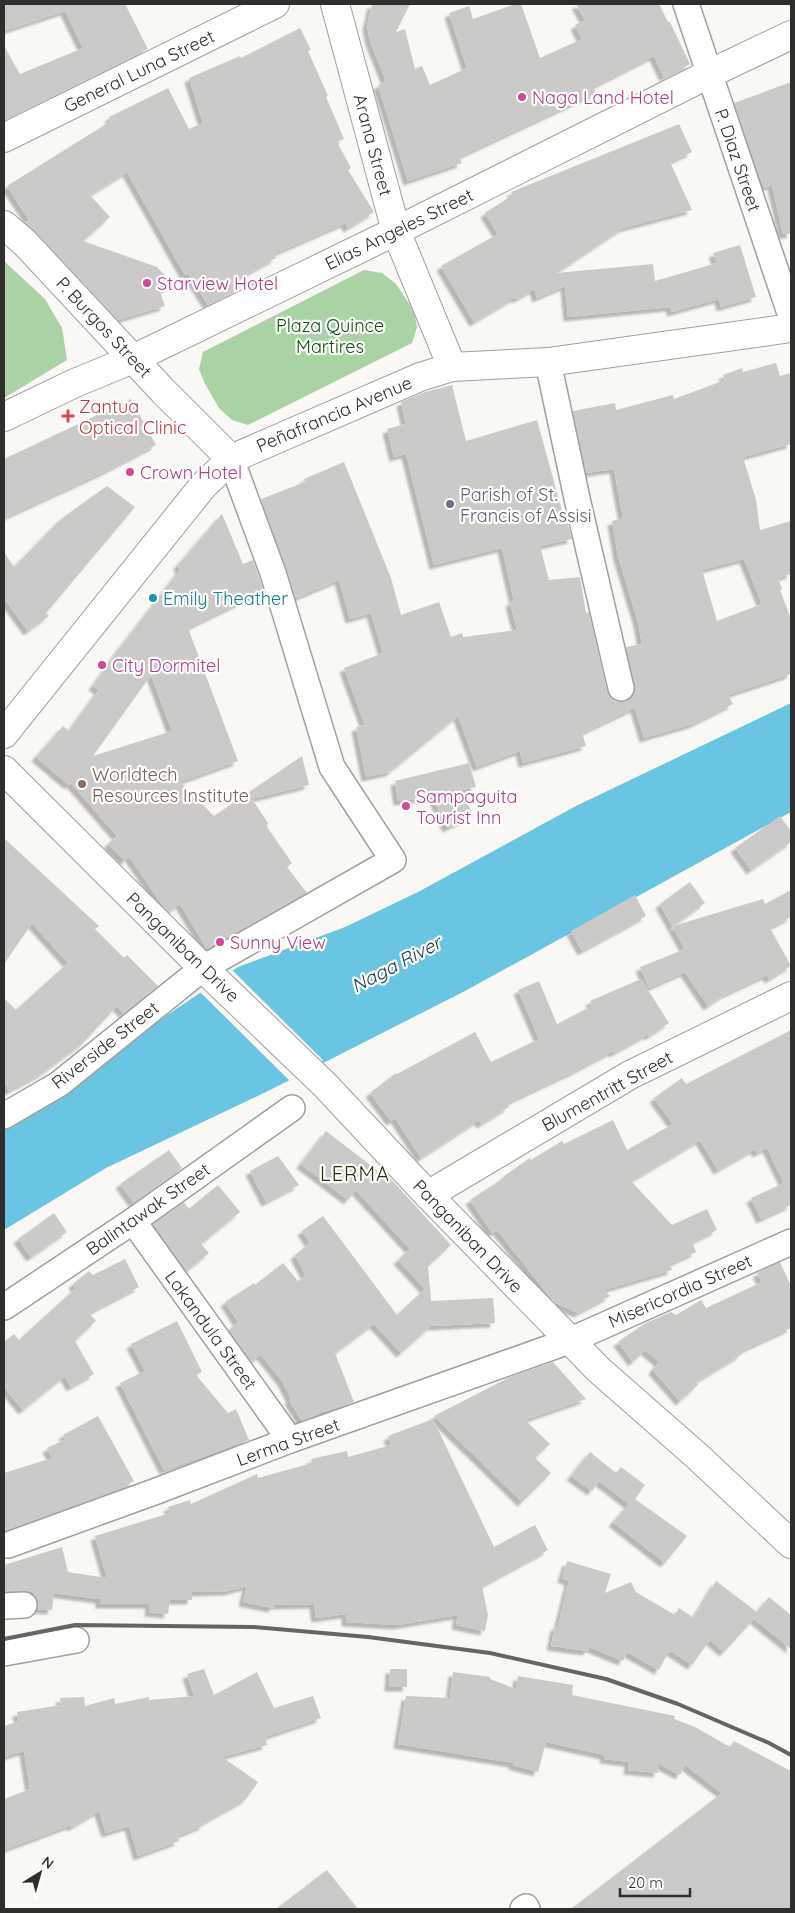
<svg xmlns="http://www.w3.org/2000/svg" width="795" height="1913" font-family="Quicksand,sans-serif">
<defs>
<filter id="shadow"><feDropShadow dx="-4.5" dy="4.5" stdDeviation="1" flood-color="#0004"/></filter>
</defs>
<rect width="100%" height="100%" fill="#faf8f5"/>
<g fill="#aad3a5">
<path d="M4,261L45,299L62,328L67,360L4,398Z"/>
<path d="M364,270L382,273L396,284L414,311L417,327L412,343L248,425L232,420L219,408L205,384L199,369L203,352Z"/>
</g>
<path fill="#69c5e1" d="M791,703V812L465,991L268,1091L106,1168L4,1230V1126L238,967L345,927L418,892L576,806Z"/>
<path fill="#faf8f5" d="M231,969L323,1060L311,1072L291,1082L199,991Z"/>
<g fill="#cccac8" fill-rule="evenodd" filter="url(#shadow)">
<path d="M4,4H125L148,49L4,121V46L20,74L83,48L65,11L4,31Z"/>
<path d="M372,4H410L396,32L405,29L415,69L422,66L430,85L467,68L449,13L469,6L473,19L515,4H521L540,58L582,39L575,25L585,20L576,4H659L668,22H670L690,64L664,77L654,56L593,87L596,93L459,157L462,163L408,181L378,85L386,81L370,41L367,26Z"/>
<path d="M300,28L311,50L308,51L328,96L326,97L344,139L337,142L351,168L348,170L374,212L348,228L345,223L274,254L276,258L239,278L243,285L208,305L188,273L185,275L127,172L90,195L110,217L83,241L157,267L173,284L160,292L165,306L118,320L36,232L25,222L29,220L7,186L111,121L109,117L168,88L189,129L203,123L189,78L240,56L241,58Z"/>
<path d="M791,82V234H783L772,185L764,188L734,103Z"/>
<path d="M679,124L692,152L670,162L692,210L623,228L556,273L653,264L655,281L717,263L713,253L740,245L756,297L721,307L719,299L672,312L670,307L568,317L565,286L537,298L534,289L517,299L516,297L474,322L441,266L498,234L485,213L513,195L511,192Z"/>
<path d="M776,363L780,376L791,373V444L743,457L756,500L760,530L791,521V574L778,578L782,589L780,590L791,619V674L728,695L733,704L693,724L644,738L635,708L582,733L586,746L523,763L520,751L477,767L458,716L390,772L366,777L356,727L365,725L344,668L383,653L371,613L350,619L339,580L296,598L261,499L305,482L304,479L344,462L391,578L401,615L439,602L451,637L462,633L463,637L517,630L510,602L514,601L502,548L434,565L406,454L394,457L387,429L406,424L401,402L425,392L452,385L466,441L537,420L564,518H566L572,539L540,546L549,580L580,577L586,613L589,612L607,691L610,697L616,702H625L631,698L635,692V685L626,647L642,644L638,622L618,556L612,521L623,518L614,469L586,473L573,411L615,403L616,410L673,395L674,399L725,380L723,375L742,368L743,372ZM744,559L762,604L717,621L702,570Z"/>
<path d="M131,399L156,445L106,471L4,518V459Z"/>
<path d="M107,486L135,507L46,613L49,616L28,631L4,598V552L14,567L61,519Z"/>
<path d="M222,514L243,564L253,560L264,591L188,628L238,761L180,782L214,816L302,756L309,785L252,799L268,823L267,827L292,863L287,867L307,893L207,949L180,904L169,912L164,908L129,856L125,861L108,844L117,836L71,783L69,785L36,757L63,726L69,731L99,690L93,686L119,649L180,570L178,565ZM151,675L172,731L93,756Z"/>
<path d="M469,763L476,787L462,790L473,816L447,828L433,797L398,801L395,781Z"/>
<path d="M780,816L791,831V842L751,870L735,848Z"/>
<path d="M4,838L99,926L95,929L124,958L127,955L158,986L124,1014L117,1006L82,1044L41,1074L9,1091L4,1081V998L16,1010L68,963L32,923L4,964Z"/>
<path d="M690,882L705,903L673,926L763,899L765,904L791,890V917L770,928L791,966L769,979L767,975L724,995L708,1006L685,972L649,988L640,967L685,949L660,904Z"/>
<path d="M635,895L646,916L582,951L571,931Z"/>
<path d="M641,979L669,1023L649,1036L648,1034L614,1053L613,1051L575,1071L507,1103L509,1107L481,1124L479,1120L421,1158L395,1118L391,1121L370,1093L396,1073L397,1074L475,1032L491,1062L539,1039L518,990L539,981L557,1024L592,1006L590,1001Z"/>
<path d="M791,1030V1205L761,1219L751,1198L784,1183L767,1148L757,1153L755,1149L718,1170L700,1140L631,1181L672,1225L707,1209L717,1230L692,1242L696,1252L670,1264L672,1270L604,1290L610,1296L578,1313L554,1302L497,1230L492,1233L470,1200L505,1177L504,1176L530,1158L531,1160L562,1141L564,1144L613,1120L627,1150L673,1124L654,1098L682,1078L686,1084Z"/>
<path d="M326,1131L387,1178L389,1177L451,1245L428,1266L431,1301L493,1298L495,1323L431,1326L401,1353L374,1324L335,1353L354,1402L325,1412L324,1411L302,1421L289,1400L291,1399L282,1381L261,1355L251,1361L229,1330L238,1322L225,1302L254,1283L255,1285L283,1263L298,1281L306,1276L295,1255L310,1243L302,1231L323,1216L397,1315L425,1289L398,1260L410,1249L356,1190L348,1200L301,1164Z"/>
<path d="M169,1150L182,1168L134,1203L120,1184Z"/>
<path d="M278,1156L299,1185L266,1202L250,1171Z"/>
<path d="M218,1185L240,1212L201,1244L209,1253L187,1271L153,1224L184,1202L189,1209Z"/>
<path d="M54,1213L67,1232L31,1257L18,1239Z"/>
<path d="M125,1259L139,1287L89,1313L96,1321L75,1341L94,1374L71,1387L65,1376L23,1410L4,1387V1342L14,1334L19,1340L76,1288L73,1284L89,1271L93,1275Z"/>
<path d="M780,1262L791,1286V1328L741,1351L742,1354L696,1382L698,1385L680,1401L653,1370L659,1362L645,1350L633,1362L618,1342L644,1324L671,1312L676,1315L701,1300L706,1308L762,1282L757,1273Z"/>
<path d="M177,1321L202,1372L196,1375L228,1413L236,1409L249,1440L164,1470L120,1383L145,1371L131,1344Z"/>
<path d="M553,1362L586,1399L525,1420L550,1444L535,1458L551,1473L522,1502L434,1416L510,1377Z"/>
<path d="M98,1416L134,1481L123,1486L124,1488L4,1531V1473L52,1458L47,1448L66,1439L63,1435Z"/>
<path d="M433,1419L494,1547L535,1525L548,1550L482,1586L488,1615L485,1631L456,1625L458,1615L398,1625L346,1622V1614L316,1618L314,1604L274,1605L273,1608L243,1602L247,1586L229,1591L192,1592V1600H170L168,1614L149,1612L150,1604H100V1599L54,1593L52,1610L37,1609L38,1604L33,1592H4V1565L62,1547L68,1572L107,1578L95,1536L170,1513L168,1507L190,1500L191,1504L257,1474L258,1478L312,1463L311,1459L347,1451L348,1457L391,1445L388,1436Z"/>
<path d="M590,1452L616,1473L621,1467L645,1485L635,1499L687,1536L665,1563L613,1522L629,1504L599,1481L592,1491L571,1476Z"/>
<path d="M567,1561L611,1574L605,1593L631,1582L636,1592L675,1615L679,1608L694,1618L716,1581L757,1612L769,1597L791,1615V1649L754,1619L724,1652L710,1640L692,1665L671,1651L670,1653H668L659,1670L627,1652L623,1661L589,1647L588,1651L551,1646L555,1626H558L569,1581L562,1578Z"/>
<path d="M204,1669L214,1695L257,1672L274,1708L313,1696L321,1718L265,1737L267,1745L222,1757L258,1782L246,1799L203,1823L204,1825L177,1836L179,1841L138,1856L129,1826L106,1833L99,1811L72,1827L71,1825L4,1850V1799L30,1789L24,1751L4,1757V1726L19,1721L17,1712L61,1705L60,1698L84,1697L85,1706L114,1698L115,1704L149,1697V1700L194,1696L187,1674Z"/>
<path d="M390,1669H407V1687H389Z"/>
<path d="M453,1672L490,1677V1679L516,1689L518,1676L573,1685L572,1695L675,1716L674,1719L695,1727L730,1747L734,1741L791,1771V1909H571L722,1793L685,1765L680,1775L659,1764L658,1773L628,1770L629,1762L604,1759L605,1755L546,1742L538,1772L513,1765L514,1763L398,1744L406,1696L450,1698Z"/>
<path d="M327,1870L358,1909H276Z"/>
</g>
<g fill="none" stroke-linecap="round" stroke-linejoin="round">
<g stroke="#a29f9d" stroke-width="28">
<g id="minor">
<path d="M686,4L791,316"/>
<path d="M548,362L578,503L621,688"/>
<path d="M4,1116L59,1084L203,968L393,860L332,767L273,573L231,459"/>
<path d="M133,1221L290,1440"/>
<path d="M4,1307L133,1221L292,1108"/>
<path d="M8,1545L154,1492L290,1440L569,1341L791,1242"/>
<path d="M4,1606L24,1605"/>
<path d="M4,1653L76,1640"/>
<path d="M523,1909L526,1907L527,1909"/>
</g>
</g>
<g stroke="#a29f9d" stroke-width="30">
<g id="tertiary">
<path d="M335,4L396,231L452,367"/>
<path d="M4,138L275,4"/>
</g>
</g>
<g stroke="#a29f9d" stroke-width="30">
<g id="secondary">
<path d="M4,225L25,243L163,391L231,459"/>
<path d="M4,417L75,383L133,359L396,231L709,74L791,35"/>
<path d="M4,734L203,486L231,459L420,377L452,367L548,362L791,328"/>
<path d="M4,770L203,968L325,1085L428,1195L599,1370L697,1456L791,1544"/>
<path d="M428,1195L630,1075L791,996"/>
</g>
</g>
<use href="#minor" stroke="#fff" stroke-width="25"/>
<use href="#tertiary" stroke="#fff" stroke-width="28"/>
<use href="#secondary" stroke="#fff" stroke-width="28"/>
<path stroke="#676564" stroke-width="4" d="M4,1639L75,1625L253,1627L368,1637L490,1653L606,1679L678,1704L769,1743L791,1755"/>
</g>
<g fill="#d1479c" stroke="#fff" stroke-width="2">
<circle cx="522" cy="97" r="5"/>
<circle cx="147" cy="283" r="5"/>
<circle cx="130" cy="472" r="5"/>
<circle cx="102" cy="665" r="5"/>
<circle cx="406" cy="806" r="5"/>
<circle cx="220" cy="942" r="5"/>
</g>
<path fill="#e0444e" stroke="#fff" stroke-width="2" d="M65.5 408.5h5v5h5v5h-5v5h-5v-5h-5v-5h5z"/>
<circle fill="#6b7280" stroke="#fff" stroke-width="2" cx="450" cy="504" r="5"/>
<circle fill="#0f9aa8" stroke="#fff" stroke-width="2" cx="153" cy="598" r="5"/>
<circle fill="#8d6e63" stroke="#fff" stroke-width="2" cx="82" cy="784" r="5"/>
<g text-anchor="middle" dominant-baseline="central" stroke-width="4.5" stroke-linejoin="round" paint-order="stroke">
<g font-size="18" fill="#2f2e2d" stroke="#fff">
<text transform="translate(139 71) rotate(-26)">General Luna Street</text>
<text transform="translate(373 145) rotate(75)">Arana Street</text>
<text transform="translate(738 160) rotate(71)">P. Diaz Street</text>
<text transform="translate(399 229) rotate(-26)">Elias Angeles Street</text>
<text transform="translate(104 327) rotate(47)">P. Burgos Street</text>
<text transform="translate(334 414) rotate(-23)">Peñafrancia Avenue</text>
<text transform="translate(183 947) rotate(44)">Panganiban Drive</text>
<text transform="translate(105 1045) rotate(-38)">Riverside Street</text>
<text transform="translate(607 1091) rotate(-29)">Blumentritt Street</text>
<text transform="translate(148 1209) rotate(-35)">Balintawak Street</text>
<text transform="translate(468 1236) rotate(46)">Panganiban Drive</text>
<text transform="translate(680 1291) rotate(-24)">Misericordia Street</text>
<text transform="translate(211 1330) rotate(54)">Lakandula Street</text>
<text transform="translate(288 1442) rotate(-20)">Lerma Street</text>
</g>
<g font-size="18" fill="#b23c85" stroke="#fff" text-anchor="start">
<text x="532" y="97">Naga Land Hotel</text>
<text x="157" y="283">Starview Hotel</text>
<text x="140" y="472">Crown Hotel</text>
<text x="112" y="665">City Dormitel</text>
<text x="416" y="796">Sampaguita<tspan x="416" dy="21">Tourist Inn</tspan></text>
<text x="230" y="942">Sunny View</text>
</g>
<g font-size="18" fill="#0a5406" stroke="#fff">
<text x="330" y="325">Plaza Quince<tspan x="330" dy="21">Martires</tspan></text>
</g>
<g font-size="18" fill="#be3a42" stroke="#fff" text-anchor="start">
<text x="79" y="406">Zantua<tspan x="79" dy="21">Optical Clinic</tspan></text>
</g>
<g font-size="18" fill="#5b616d" stroke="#fff" text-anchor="start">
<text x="460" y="494">Parish of St.<tspan x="460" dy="21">Francis of Assisi</tspan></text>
</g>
<g font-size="18" fill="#0d838f" stroke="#fff" text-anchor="start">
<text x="163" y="598">Emily Theather</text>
</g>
<g font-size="18" fill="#785e54" stroke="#fff" text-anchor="start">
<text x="92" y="774">Worldtech<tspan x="92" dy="21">Resources Institute</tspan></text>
</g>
<g font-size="19" font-style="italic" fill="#0d3844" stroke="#fff">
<text transform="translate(396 964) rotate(-28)">Naga River</text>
</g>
<g font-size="20" letter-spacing="1" fill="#2f2e03" stroke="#fff">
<text x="355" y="1173">LERMA</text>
</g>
</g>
<rect width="795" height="1913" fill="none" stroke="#2f2e2d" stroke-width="10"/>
<g transform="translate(40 1873) rotate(37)" stroke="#ffffff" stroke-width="4" paint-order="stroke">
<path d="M0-4L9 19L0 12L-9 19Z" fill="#2f2e2d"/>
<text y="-8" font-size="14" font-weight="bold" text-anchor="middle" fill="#2f2e2d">N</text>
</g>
<path d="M620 1888v8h70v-8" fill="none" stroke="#2f2e2d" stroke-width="2.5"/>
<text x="628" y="1888" font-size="15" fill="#2f2e2d" stroke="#ffffff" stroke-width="4" paint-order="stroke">20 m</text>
</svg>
